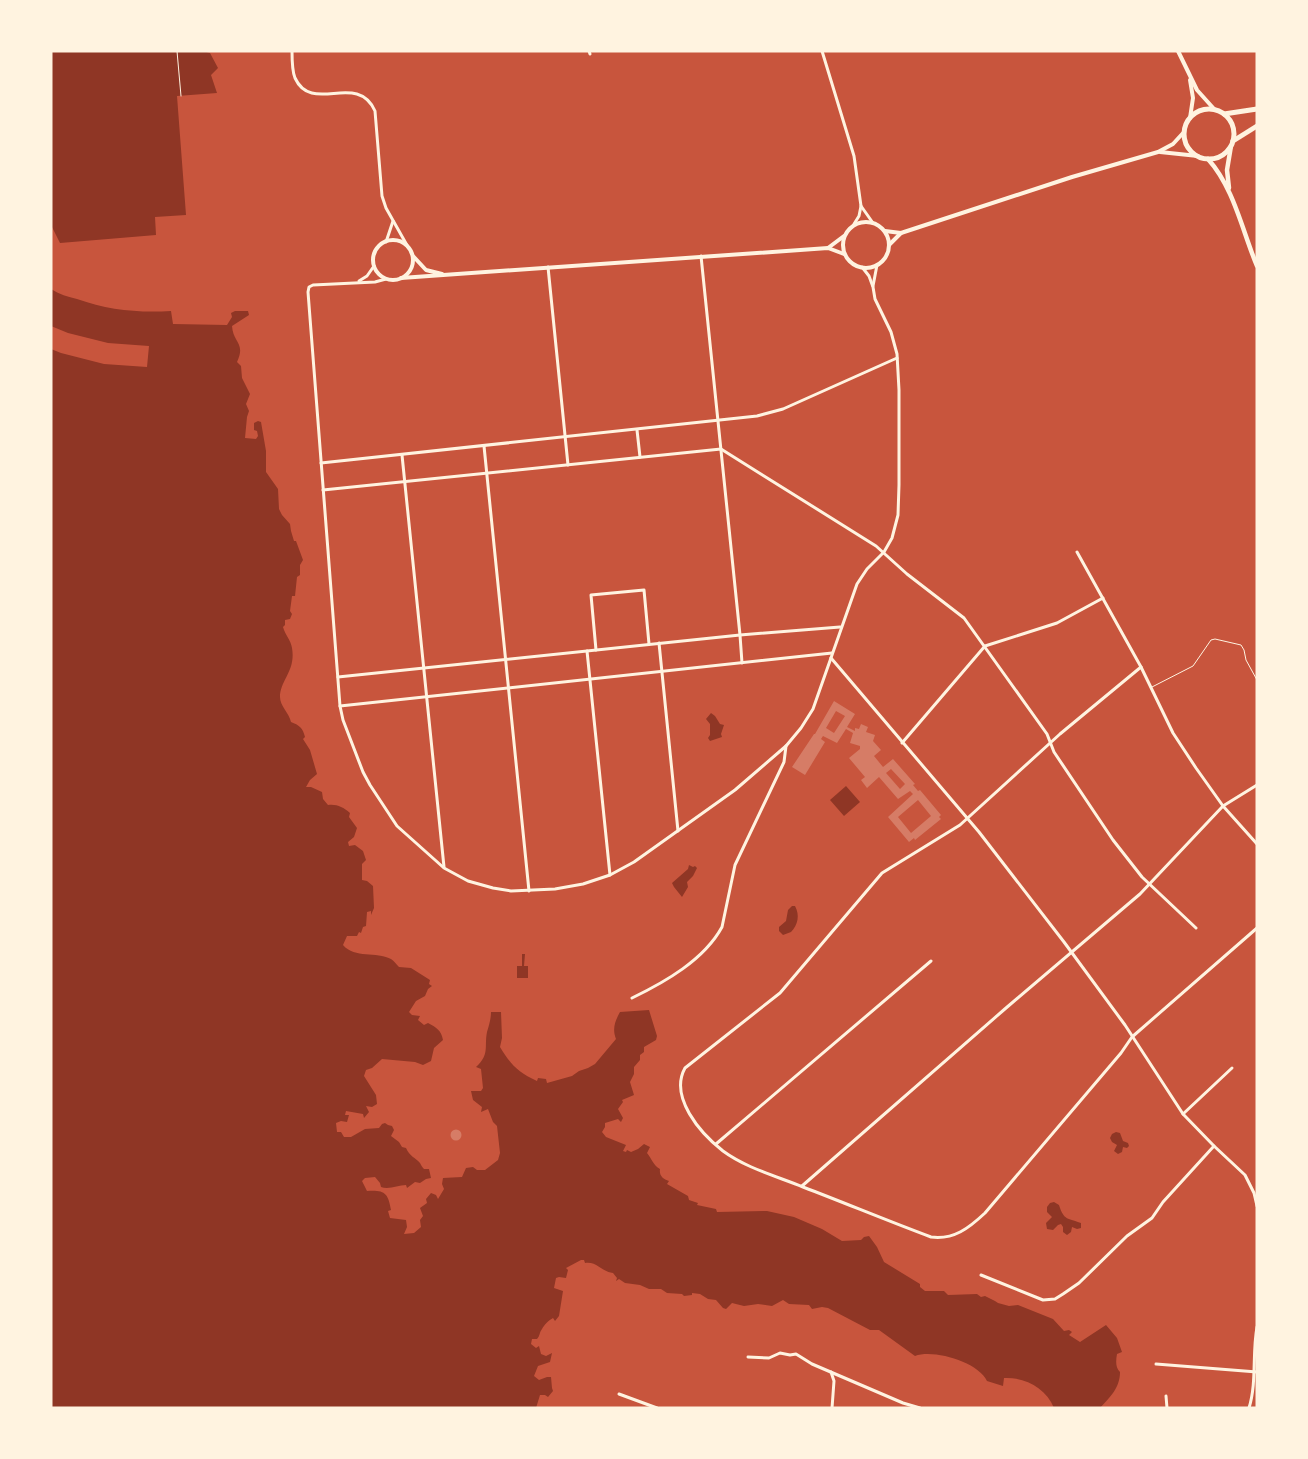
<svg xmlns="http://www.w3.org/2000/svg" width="1308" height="1459" font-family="Inter,sans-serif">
<rect width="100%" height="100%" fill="#c8553d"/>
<g fill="#8f3625">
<path d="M51,51H203L210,53L218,68L211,75L217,93L177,96L186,215L155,217L156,235L60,243L51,225Z"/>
<path d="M51,289C59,294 68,297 77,299C108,310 138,313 171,311L173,324L227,325L232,317L231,313L235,311H248L249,315L232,326C233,343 246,343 237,362L241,366L242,378L250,394L246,404L249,411L247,417L245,438L256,439L258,436L257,431L254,430V423L258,421L261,422L266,451V472L278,489L279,509L282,515L290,524L291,531L294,541H296L303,560L300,565V575L297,577L295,596H292L290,611L292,614L290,619L285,620V625L283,627C285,635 291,640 292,648C296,671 280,680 280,697C280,706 289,713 291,722C299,725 303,728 305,737L303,739L310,750L317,774L310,780L306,787H311L322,792L323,799L328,805C337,804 343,807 350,813L349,817L357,828L354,837L348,842L349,846L355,845L363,851L366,860L362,864V880L367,881L373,886L374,908L371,915V911L367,912L366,926L363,927L361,933L359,932L357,936H347L343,945C355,959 376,951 391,959C394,961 397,965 399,967L411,968L430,980L429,984L432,986L428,989L425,996L416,1001L409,1012L412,1015L420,1016L418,1020L424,1025L428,1023C437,1028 441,1030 443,1040L434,1048L431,1061L423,1065L415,1062L382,1059L372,1068L366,1070L364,1076L376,1095L377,1104L372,1107L366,1106L369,1112L364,1118L363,1114L346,1111L345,1115H349L347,1122L341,1121L336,1123L337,1132H341L344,1137H351L365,1129L379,1128L382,1124L385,1123L388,1125L392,1126L394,1130L391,1136L399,1142L402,1147L406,1148C410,1157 415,1157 420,1163C421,1165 422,1167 424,1169H429L431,1178L426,1179L420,1183L415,1182L407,1188L406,1185C398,1185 389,1190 381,1187L380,1183L375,1177L365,1178L362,1181L367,1191C385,1190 388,1193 391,1210L388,1211L390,1218L406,1220L407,1227L404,1234L414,1233L421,1227L420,1220L423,1216L420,1208L427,1203L426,1199L431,1193L436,1195L438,1199L444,1189L442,1184L443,1178L462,1177L466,1168L473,1167L477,1170H485L498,1160L500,1153L497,1126L493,1122L488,1109L481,1112L482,1107L473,1100L471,1091H481L483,1088L481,1069L476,1067C490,1054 484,1047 487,1032C489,1025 491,1019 491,1012H501L502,1038L500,1047C511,1065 518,1072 537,1081L538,1078L546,1079L547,1083L572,1076L579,1071L588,1068L595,1064L616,1039C612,1029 615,1021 620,1012L649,1010L657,1036L656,1040L644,1047V1052L640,1055V1060L634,1067V1074L630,1082L634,1095L622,1100L623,1102L618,1109L623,1118L621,1122L618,1119L605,1123V1127L602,1132L606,1137L626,1145L623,1151L626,1152L627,1150L631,1152L638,1149L644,1144L650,1147L647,1153C652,1159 653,1165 660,1169C659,1176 663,1179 669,1181L667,1184L688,1196L689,1200L698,1203L697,1205L716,1209L717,1212L767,1211L794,1217L822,1229L842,1241L861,1240L864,1237L869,1236L877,1247L884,1262L920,1284V1287L925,1291H944L948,1295L977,1294L981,1297L985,1296L995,1301L998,1303L1009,1306L1018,1305L1053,1319L1064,1331L1069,1330L1072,1332L1069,1335L1080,1342L1106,1325L1117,1338L1122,1352L1117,1354C1116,1360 1115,1367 1120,1372C1120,1388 1110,1397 1100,1408H1054C1046,1388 1025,1377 1004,1378L1003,1386L987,1381C978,1362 934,1349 915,1356L879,1330H870L828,1308L822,1307L812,1309L809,1305L789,1304L783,1300L772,1306L758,1304L744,1306L732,1303L726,1309L723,1308L716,1300L708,1299L700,1294L692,1293V1295L684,1296L682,1294L667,1293L661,1289H649L640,1285L625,1283L619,1279L616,1281L617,1278L613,1273C602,1272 597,1261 585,1263L584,1260H581L566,1268L568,1270L566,1278L559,1277L556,1278L554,1288L563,1291L559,1316L555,1321L553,1318C549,1320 544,1325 542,1329C539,1333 540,1336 537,1339H532L531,1344L536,1348L539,1346L541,1354L546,1356L552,1353L550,1362L538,1366L534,1376L539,1380L547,1377H551L552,1388L553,1391L548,1397L545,1395H540L536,1408H51Z"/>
<path d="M711,713L715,716L720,724L724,725L721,734L722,737L710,741L708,738L710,735V724L706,719Z"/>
<path d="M846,786L860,802L844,816L830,800Z"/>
<path d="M689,865L693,867L695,866L697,868L693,876L687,882L688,887L682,897L674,887L672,883L688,869Z"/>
<path d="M792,906H795C800,915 798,925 791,932L783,935L779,931V927L786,921L788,910Z"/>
<path d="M522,954H525L524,966H528V978H517V966H522Z"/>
<path d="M1116,1132L1120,1133L1123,1141L1128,1143L1129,1146L1127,1148L1123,1147L1122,1152L1118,1154L1114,1151L1117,1145L1112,1142L1110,1138L1112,1134Z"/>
<path d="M1054,1202L1059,1205C1064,1221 1068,1218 1081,1223V1228L1077,1229L1072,1227L1071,1232L1067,1235L1063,1232V1227L1061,1224L1058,1225L1053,1230L1047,1229L1046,1223L1052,1217L1047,1212V1207L1050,1203Z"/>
</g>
<path fill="#c8553d" d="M51,326L68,333L108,343L149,346L147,367L104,364L61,353L51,349Z"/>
<g fill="#d67c66" fill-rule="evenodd">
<path d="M834,701L855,714L847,727L855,731V728L859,729L861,724L868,727L866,732L875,735L873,741L881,750L874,756L883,767L893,759L915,784L913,785L918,791L920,790L941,815L939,817L941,819L915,840L914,838L909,842L888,817L913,794L910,791L898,799L879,777L867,788L861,780L865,777L849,758L860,749V746L850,743L853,733L846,729L837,743L823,736L821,739L825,742L805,775L792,767L814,734H815ZM836,711L845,716L834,733L826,728ZM891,769L905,784L900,789L886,773ZM918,800L931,816L911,833L898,817Z"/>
<circle cx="456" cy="1135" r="5.5"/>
</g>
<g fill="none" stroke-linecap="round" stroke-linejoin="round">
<path stroke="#fff3e0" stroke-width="1" d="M177,51L181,96"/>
<path stroke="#fff3e0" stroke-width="1" d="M1152,687L1193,666L1211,640L1215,639L1241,645L1244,650L1246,660L1257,680"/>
<g stroke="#fff3e0" stroke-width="3">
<path d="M292,51C292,60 292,71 295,78C312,115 357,71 375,111L382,196L386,208L408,247"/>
<path d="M589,51L590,54"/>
<path d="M822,51L854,156L861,206L859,216L854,224"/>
<path d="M861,206L873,223"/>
<path d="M386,242L393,221"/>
<path d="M701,256L740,635L742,663"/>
<path d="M548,267L568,465"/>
<path d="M386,279L375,282L313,285L309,287L308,292L340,706L343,720L363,772L370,785L397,826L444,868L468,881L493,888L511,891L555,889L583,884L610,875L634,862L735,790L786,746L801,728L813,709L857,584L867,569L884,552L892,538L898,515L899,485V390L897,354L891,332L875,299L873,287L869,276L862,267"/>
<path d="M359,281L367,276L374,266"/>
<path d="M873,286L877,265"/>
<path d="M637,430L640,457"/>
<path d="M484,446L529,891"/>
<path d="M402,455L444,867"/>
<path d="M321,463L757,416L783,409L897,358"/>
<path d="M323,490L721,449L876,546L907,574L964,618L1047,734L1054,752L1113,840L1142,877L1196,928"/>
<path d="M1077,552L1141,667L1173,733L1196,768L1223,806L1257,844"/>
<path d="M659,643L678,831"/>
<path d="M596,650L591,595L644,590L649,644"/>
<path d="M587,651L610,875"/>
<path d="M831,658L979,832L1064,942L1125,1025L1183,1114L1214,1146L1245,1175L1254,1193L1257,1206"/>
<path d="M1141,667L1060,734L960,825L882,873L780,993L685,1068C669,1097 700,1133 723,1151C746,1168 776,1176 803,1187C845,1203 888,1221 931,1237C954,1240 969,1228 985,1213L1121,1053L1132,1037L1257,928"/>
<path d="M338,677L740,635L840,627"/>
<path d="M340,706L832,653"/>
<path d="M902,743L985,646L1057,623L1103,598"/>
<path d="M632,998C665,982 704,960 722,927L735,865L784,762L786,746"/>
<path d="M1183,1114L1232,1068"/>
<path d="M716,1144L931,961"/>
<path d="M802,1186L1006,1008L1140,894L1223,806L1257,785"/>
<path d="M981,1275L1043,1300L1055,1299L1063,1294L1079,1283L1127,1236L1152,1218L1163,1202L1214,1146"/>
<path d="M748,1357L769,1358L780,1353L790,1355L796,1354L812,1364L903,1403L920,1408"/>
<path d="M1156,1364L1257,1372"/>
<path d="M831,1372L834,1381L832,1408"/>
<path d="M619,1394L657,1408"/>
<path d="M1166,1396L1167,1408"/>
<path d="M1249,1408C1257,1382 1252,1354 1257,1327"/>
</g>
<g stroke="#fff3e0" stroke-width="4">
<path d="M1178,51L1197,90L1215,110"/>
<path d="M1190,80L1193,98L1190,118"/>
<path d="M1160,152L1198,156"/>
<circle cx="866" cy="245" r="23"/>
<path d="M885,231L901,233L1072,177L1158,152L1173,144L1184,132"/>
<circle cx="393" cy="260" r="20"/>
<path d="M889,245L901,233"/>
<path d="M828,248L844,236"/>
<path d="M413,256L426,270L442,274"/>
<path d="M401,278L828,248L844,254"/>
</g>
<g stroke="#fff3e0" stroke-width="4.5">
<path d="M1208,159C1234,188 1242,230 1257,266"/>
<path d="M1229,188L1227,170L1231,146"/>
</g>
<g stroke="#fff3e0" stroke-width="5">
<circle cx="1209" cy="134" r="25"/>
<path d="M1224,114L1257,109"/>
<path d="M1233,141L1257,126"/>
</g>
</g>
<rect width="1308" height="1459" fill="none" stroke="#fff3e0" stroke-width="105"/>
</svg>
